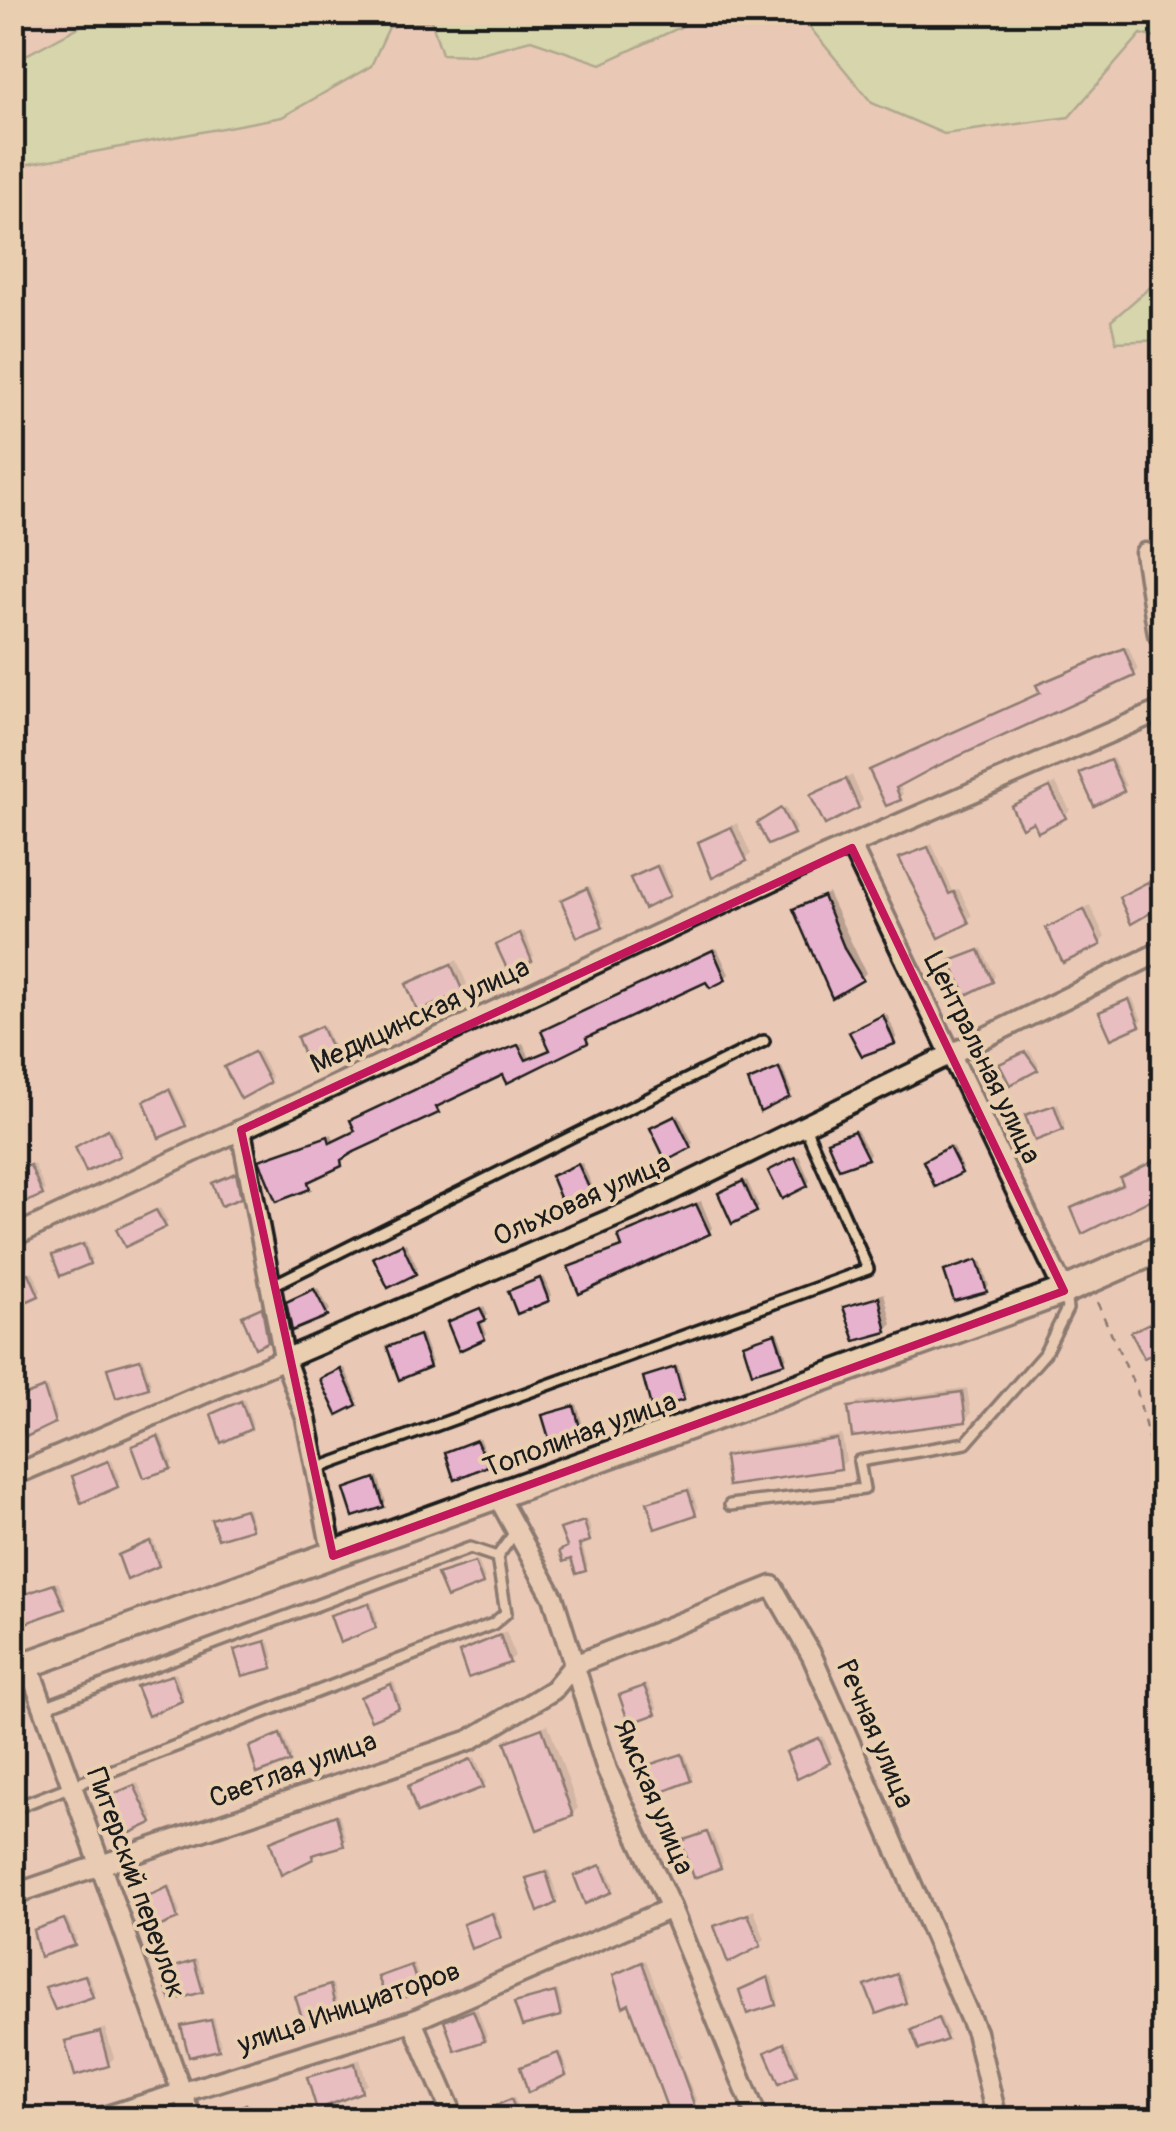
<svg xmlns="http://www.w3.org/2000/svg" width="1176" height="2132" font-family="Pangolin,sans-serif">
<rect width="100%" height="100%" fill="#e9c9b6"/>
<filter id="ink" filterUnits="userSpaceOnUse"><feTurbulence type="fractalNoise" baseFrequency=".01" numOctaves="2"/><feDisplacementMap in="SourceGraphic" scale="20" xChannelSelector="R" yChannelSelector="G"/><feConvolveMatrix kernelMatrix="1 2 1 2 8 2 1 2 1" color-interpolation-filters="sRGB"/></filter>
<g filter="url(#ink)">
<g fill="#bee49f" stroke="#6d805e" stroke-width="2.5">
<path d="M107,12H711V13L601,64L531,40L473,55L442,54L431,20L389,27L371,66L282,117L13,167V62Z"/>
<path d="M798,13H1163V40L1141,34L1069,117L944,134L872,103Z"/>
<path d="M1163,276V340L1116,342L1111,321Z"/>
</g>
<g fill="#0003">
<path d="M1128,646L1138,670L1134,674L899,783L903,794L899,797L872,770L1042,692L1043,682Z"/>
<path d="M1164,732V755L1155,739Z"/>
<path d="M1113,758L1126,786L1123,789L1082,774Z"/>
<path d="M852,775L863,800L858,806L813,795Z"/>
<path d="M1056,783L1070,810L1064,816L1035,819L1014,807Z"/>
<path d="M785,807L796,829L793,832L763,820Z"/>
<path d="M737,823L751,854L746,859L701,843Z"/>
<path d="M932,844L953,891L959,889L972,916L967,920L902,858Z"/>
<path d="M661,864L672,891L669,894L633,878Z"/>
<path d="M1151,880L1161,902L1157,906L1125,894Z"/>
<path d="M590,886L605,921L601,925L567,897Z"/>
<path d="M828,893L866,973L861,978L796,909Z"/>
<path d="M1090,905L1105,937L1100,943L1049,928Z"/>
<path d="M524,931L534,956L531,959L499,945Z"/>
<path d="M717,948L729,974L725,978H707L589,1034L586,1041L439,1103L438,1111L344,1156L341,1164L311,1178L309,1187L262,1161L332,1134L334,1141L357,1130L353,1120L357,1116L485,1057L523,1043L530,1058L552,1049L544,1032L547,1028Z"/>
<path d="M982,948L995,976L992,980L956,959Z"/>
<path d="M457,960L467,984L462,990L409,985Z"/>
<path d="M1132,997L1142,1020L1139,1024L1102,1012Z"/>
<path d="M887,1014L897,1038L864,1052L856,1029Z"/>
<path d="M324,1025L335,1050L332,1053L304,1034Z"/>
<path d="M1029,1050L1039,1065L1036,1068L1006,1061Z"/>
<path d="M258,1051L272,1078L269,1081L230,1064Z"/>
<path d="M782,1067L792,1092L789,1095L754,1079Z"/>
<path d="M172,1088L188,1121L185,1124L151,1098Z"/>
<path d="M1058,1103L1065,1125L1062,1128L1028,1116Z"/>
<path d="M679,1115L693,1143L690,1146L657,1126Z"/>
<path d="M112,1128L122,1151L118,1154L81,1144Z"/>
<path d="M857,1130L870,1154L867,1157L833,1139Z"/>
<path d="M953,1146L963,1168L960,1171L929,1158Z"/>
<path d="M799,1156L810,1181L807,1184L775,1168Z"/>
<path d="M1164,1156V1192L1074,1209L1125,1183L1128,1174Z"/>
<path d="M582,1163L593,1187L590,1190L558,1174Z"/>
<path d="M34,1164L45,1190L42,1193L12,1174Z"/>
<path d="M239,1172L243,1192L240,1196L215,1183Z"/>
<path d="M747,1180L759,1207L756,1210L724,1190Z"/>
<path d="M701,1201L712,1228L708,1232L571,1268L624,1245L620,1237L625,1232Z"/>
<path d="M160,1208L168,1222L165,1225L119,1229Z"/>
<path d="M86,1242L92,1259L89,1262L55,1255Z"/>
<path d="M406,1243L418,1269L415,1272L379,1254Z"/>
<path d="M981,1261L989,1286L986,1289L948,1273Z"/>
<path d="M33,1271L41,1291L38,1294L12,1280Z"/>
<path d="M544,1277L551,1295L548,1299L511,1291Z"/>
<path d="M318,1288L330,1310L326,1314L293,1299Z"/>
<path d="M884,1293L892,1324L886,1330L846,1307Z"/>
<path d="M265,1306L270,1336L267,1340L248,1313Z"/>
<path d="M484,1306L488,1315L481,1319L487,1334L483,1337L450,1322Z"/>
<path d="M778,1332L787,1358L783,1361L746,1344Z"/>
<path d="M422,1334L432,1362L429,1365L390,1347Z"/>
<path d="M143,1357L151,1383L147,1386L110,1368Z"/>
<path d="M678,1366L686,1395L683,1398L645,1378Z"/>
<path d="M345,1368L358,1399L355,1403L327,1376Z"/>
<path d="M47,1386L57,1417L53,1421L19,1398Z"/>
<path d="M967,1388L971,1414L965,1419L851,1408L857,1402Z"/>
<path d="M244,1399L253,1424L250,1427L217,1411Z"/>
<path d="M577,1404L585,1433L582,1436L545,1416Z"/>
<path d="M161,1435L173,1463L170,1467L135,1446Z"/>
<path d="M842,1435L846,1461L840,1466L726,1457L732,1452Z"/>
<path d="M479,1438L489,1460L486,1464L448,1453Z"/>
<path d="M112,1460L120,1482L116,1485L75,1477Z"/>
<path d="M378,1476L386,1502L383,1505L347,1490Z"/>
<path d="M691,1488L698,1509L695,1513L649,1503Z"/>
<path d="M248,1508L253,1524L250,1527L214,1520Z"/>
<path d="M588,1519L592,1536L581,1541L588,1566L585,1569L573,1556L563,1529Z"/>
<path d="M153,1540L161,1560L157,1564L124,1552Z"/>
<path d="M478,1560L485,1579L482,1582L440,1574Z"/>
<path d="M58,1582L67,1604L64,1607L19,1598Z"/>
<path d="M372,1602L378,1623L374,1626L333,1616Z"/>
<path d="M506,1631L515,1656L509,1661L462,1652Z"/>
<path d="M270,1642L275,1663L272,1666L237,1652Z"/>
<path d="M176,1673L184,1696L181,1699L139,1687Z"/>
<path d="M394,1682L401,1703L398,1706L363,1697Z"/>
<path d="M647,1684L658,1709L654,1712L622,1696Z"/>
<path d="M548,1724L578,1808L572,1814L508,1742Z"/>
<path d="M283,1733L292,1757L289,1760L255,1745Z"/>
<path d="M823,1736L832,1757L829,1761L792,1750Z"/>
<path d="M685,1753L693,1776L690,1779L648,1767Z"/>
<path d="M475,1757L486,1782L483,1785L411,1786Z"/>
<path d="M138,1783L154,1818L151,1821L112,1794Z"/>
<path d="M339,1814L346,1840L312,1857L276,1839Z"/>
<path d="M712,1833L723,1862L720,1866L684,1843Z"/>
<path d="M15,1841L23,1863L12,1869V1842Z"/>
<path d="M604,1864L614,1886L611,1890L577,1876Z"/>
<path d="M549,1870L558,1898L555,1901L528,1879Z"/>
<path d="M171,1886L180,1913L176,1917L145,1897Z"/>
<path d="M754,1910L765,1939L760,1944L717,1927Z"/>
<path d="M495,1911L503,1932L499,1936L466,1924Z"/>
<path d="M67,1918L77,1940L74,1943L36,1931Z"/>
<path d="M197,1959L205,1986L201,1989L162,1971Z"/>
<path d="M646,1960L682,2056L679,2059L697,2101L693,2104L616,1975Z"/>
<path d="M414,1963L422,1987L419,1991L381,1977Z"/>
<path d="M900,1973L908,1997L905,2001L871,1984Z"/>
<path d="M88,1974L95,1992L91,1995L48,1988Z"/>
<path d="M772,1976L778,1999L775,2002L746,1987Z"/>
<path d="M333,1984L339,2009L336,2012L298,1997Z"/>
<path d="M558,1990L563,2010L560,2013L517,2004Z"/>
<path d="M477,2008L487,2036L483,2039L447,2021Z"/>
<path d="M941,2017L949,2034L945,2038L917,2027Z"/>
<path d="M214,2018L221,2044L218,2048L184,2027Z"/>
<path d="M105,2028L114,2058L108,2064L68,2042Z"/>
<path d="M788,2042L799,2070L796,2073L772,2049Z"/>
<path d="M561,2052L568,2070L564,2073L523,2067Z"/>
<path d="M360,2059L367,2084L361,2090L310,2078Z"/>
<path d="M514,2097L522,2120H489V2108Z"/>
<path d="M249,2103L255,2120H215L218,2116Z"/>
<path d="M835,2107L840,2120H804L806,2117Z"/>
</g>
<g fill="#e7b2cd" stroke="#1c1c1c" stroke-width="2.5">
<path d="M1124,648L1135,676L935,767L896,788L901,800L886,806L869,770L1040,693L1036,685Z"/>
<path d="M1110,760L1124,791L1094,806L1079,773Z"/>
<path d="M846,779L859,808L825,825L810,795Z"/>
<path d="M1050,787L1066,818L1038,832L1033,822L1022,828L1011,806Z"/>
<path d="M781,808L794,834L768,845L757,823Z"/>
<path d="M731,827L747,861L712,878L698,842Z"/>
<path d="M928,847L949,894L954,892L969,923L939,938L899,858Z"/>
<path d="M657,866L670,896L644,909L630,878Z"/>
<path d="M1148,882L1159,908L1131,924L1119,897Z"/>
<path d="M587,888L603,927L577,937L561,900Z"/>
<path d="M823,896L845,950L863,980L832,998L793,909Z"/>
<path d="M1084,909L1101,945L1063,963L1046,928Z"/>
<path d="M520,933L532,961L509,973L496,945Z"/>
<path d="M713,950L726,980L710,988L706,982L586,1038L588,1043L507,1083L503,1075L436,1107L439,1113L354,1152L341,1160L342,1166L308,1182L310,1189L276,1202L259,1160L328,1136L330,1143L355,1131L350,1120L478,1060L518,1045L526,1060L550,1050L541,1031Z"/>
<path d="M979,950L993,982L966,995L950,961Z"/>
<path d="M451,964L463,992L418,1012L406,984Z"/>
<path d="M1129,999L1140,1026L1111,1039L1099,1012Z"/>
<path d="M883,1015L895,1044L862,1056L849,1032Z"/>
<path d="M321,1026L334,1055L308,1066L297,1037Z"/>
<path d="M254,1052L270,1083L241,1099L224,1067Z"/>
<path d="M1025,1052L1038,1070L1010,1085L999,1064Z"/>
<path d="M779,1068L790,1097L760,1112L748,1081Z"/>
<path d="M169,1089L186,1126L159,1138L144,1101Z"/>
<path d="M1054,1105L1063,1130L1035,1141L1025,1115Z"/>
<path d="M675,1116L691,1148L666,1161L650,1128Z"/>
<path d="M108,1129L120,1156L86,1172L75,1147Z"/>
<path d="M854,1131L868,1159L839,1169L827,1141Z"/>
<path d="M949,1147L962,1173L935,1187L923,1161Z"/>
<path d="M1164,1156V1193L1082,1234L1071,1208L1123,1185L1120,1178Z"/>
<path d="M795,1157L808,1186L782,1199L768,1171Z"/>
<path d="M578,1164L591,1192L563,1205L551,1176Z"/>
<path d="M30,1165L43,1195L12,1208V1173Z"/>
<path d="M236,1173L241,1198L221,1206L212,1183Z"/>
<path d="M743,1181L757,1212L732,1224L718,1193Z"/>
<path d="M696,1204L710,1234L579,1294L568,1267L622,1247L618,1236Z"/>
<path d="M156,1210L166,1227L125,1247L116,1229Z"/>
<path d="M83,1244L90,1264L60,1276L52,1255Z"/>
<path d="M402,1244L416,1274L388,1288L373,1257Z"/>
<path d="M977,1260L987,1292L954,1301L944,1271Z"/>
<path d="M29,1273L39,1296L12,1308V1280Z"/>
<path d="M540,1278L549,1301L517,1314L508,1291Z"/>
<path d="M314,1289L328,1316L292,1331L286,1302Z"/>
<path d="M879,1297L887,1332L855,1341L843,1307Z"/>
<path d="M262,1307L268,1342L255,1348L242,1316Z"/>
<path d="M480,1308L486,1320L479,1323L485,1339L459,1351L447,1322Z"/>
<path d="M1164,1316V1348L1144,1358L1131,1332Z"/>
<path d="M775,1333L785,1363L752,1373L743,1344Z"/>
<path d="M419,1335L430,1367L399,1380L387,1347Z"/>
<path d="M140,1359L149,1388L116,1398L107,1368Z"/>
<path d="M675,1367L684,1400L652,1410L643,1377Z"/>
<path d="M341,1369L357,1405L337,1415L320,1379Z"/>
<path d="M44,1388L55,1423L26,1437L12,1400Z"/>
<path d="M962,1392L966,1422L852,1437L848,1407Z"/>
<path d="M241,1401L251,1429L221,1443L211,1414Z"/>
<path d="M574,1406L583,1438L551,1445L542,1415Z"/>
<path d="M158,1436L171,1469L144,1478L132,1446Z"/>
<path d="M837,1439L841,1469L728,1486L724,1456Z"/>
<path d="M476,1440L488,1466L454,1480L445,1452Z"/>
<path d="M108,1461L118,1487L81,1503L72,1476Z"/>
<path d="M375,1478L384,1507L353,1517L344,1489Z"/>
<path d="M688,1490L696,1515L655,1529L647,1502Z"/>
<path d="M245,1509L252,1529L218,1539L211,1519Z"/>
<path d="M584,1521L590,1541L579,1545L586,1571L576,1574L571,1559L563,1562L559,1551L567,1547L560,1529Z"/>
<path d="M150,1541L159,1566L127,1580L118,1555Z"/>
<path d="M475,1562L483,1584L447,1598L437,1574Z"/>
<path d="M54,1584L65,1609L26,1623L16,1597Z"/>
<path d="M369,1603L376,1628L340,1643L330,1615Z"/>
<path d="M500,1635L510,1663L468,1678L459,1652Z"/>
<path d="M266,1641L273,1668L242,1676L234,1650Z"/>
<path d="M172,1675L182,1701L148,1716L136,1686Z"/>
<path d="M391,1684L399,1708L371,1720L360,1697Z"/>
<path d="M644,1686L656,1714L629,1724L619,1695Z"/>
<path d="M542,1728L573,1816L537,1830L505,1742Z"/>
<path d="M280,1734L290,1762L257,1774L249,1747Z"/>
<path d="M819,1738L830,1763L797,1779L786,1752Z"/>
<path d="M682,1754L691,1781L654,1795L645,1766Z"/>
<path d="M471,1759L484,1787L417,1813L408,1786Z"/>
<path d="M134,1785L152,1823L122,1837L106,1797Z"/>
<path d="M336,1815L344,1846L312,1855L313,1859L281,1875L270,1841Z"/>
<path d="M707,1832L721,1868L694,1878L681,1841Z"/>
<path d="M601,1865L612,1892L585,1904L574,1876Z"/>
<path d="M546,1872L556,1903L538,1912L526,1878Z"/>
<path d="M168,1887L178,1919L151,1930L138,1900Z"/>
<path d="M492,1913L501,1938L471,1949L463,1924Z"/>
<path d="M748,1914L761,1946L728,1963L714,1926Z"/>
<path d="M64,1919L75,1945L40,1957L33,1930Z"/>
<path d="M194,1961L203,1992L171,2001L160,1971Z"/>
<path d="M642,1962L695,2107L670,2116L629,2004L623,2007L613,1975Z"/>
<path d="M411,1965L420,1993L388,2002L378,1977Z"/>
<path d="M897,1974L906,2003L876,2014L865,1986Z"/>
<path d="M85,1975L93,1997L55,2010L45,1987Z"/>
<path d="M768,1977L776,2005L747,2014L739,1990Z"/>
<path d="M330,1985L337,2015L305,2027L295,1996Z"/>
<path d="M555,1992L561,2016L522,2026L514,2003Z"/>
<path d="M473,2010L485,2041L455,2051L444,2021Z"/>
<path d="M938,2018L947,2040L919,2050L911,2030Z"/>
<path d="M211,2020L219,2050L189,2057L181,2026Z"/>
<path d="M100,2032L109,2066L75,2076L65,2041Z"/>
<path d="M784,2043L797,2075L779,2084L765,2052Z"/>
<path d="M558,2053L566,2075L528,2093L520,2067Z"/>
<path d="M355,2063L362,2092L317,2110L307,2077Z"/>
<path d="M511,2099L520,2120H467V2118Z"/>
<path d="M246,2104L251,2120H211Z"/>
</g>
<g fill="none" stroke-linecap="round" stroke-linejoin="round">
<g stroke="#1c1c1c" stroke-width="16">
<g id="lane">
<path d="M1145,553L1164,543"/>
<path d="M271,1286L764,1041"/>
<path d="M316,1469L868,1269L805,1127"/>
<path d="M730,1505L864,1489L859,1461L966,1443L1045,1353L1067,1309L1065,1293"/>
<path d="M44,1707L470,1548L497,1557"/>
<path d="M12,1809L493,1624L506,1613L497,1557L516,1531"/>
</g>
</g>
<g stroke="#1c1c1c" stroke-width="25">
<g id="street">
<path d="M1145,553L1158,634L1164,641"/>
<path d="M852,848L1064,1291"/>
<path d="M241,1130L284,1357L306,1418L333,1556"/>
<path d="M12,1237L821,858L1164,709"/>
<path d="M12,1476L634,1209L1164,950"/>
<path d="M498,1497L553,1597L607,1770L671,1908L758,2120"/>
<path d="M28,1664L192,2120"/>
<path d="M12,1895L470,1740L553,1690L574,1665L772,1586L812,1656L976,2032L994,2107"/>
<path d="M412,2021L455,2120"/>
<path d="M94,2120L412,2021L671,1908"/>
</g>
</g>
<g stroke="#1c1c1c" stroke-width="32">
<path id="secondary" d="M12,1670L1064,1291L1164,1247"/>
</g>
<path stroke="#1c1c1c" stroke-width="2.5" stroke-dasharray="8 8" stroke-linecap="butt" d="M1097,1302L1137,1391L1149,1441L1164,1455"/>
<use href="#lane" stroke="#e9cfb0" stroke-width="9"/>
<use href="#street" stroke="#e9cfb0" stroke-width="18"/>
<use href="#secondary" stroke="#e9cfb0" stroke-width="25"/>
</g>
</g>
<path d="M0 0H1176V2132H0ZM852,848L1064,1291L333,1556L241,1130Z" fill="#e9c9b6" fill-opacity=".55" fill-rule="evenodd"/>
<path fill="none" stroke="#c2185b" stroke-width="8" stroke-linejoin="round" d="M852,848L1064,1291L333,1556L241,1130Z"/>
<g text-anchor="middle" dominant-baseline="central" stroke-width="8" stroke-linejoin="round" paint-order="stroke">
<g font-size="28" fill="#1c1c1c" stroke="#e9cfb0">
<text transform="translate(420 1016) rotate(-25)">Медицинская улица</text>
<text transform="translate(982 1058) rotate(64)">Центральная улица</text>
<text transform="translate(582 1200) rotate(-24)">Ольховая улица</text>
<text transform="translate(580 1435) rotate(-20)">Тополиная улица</text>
<text transform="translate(875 1734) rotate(67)">Речная улица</text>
<text transform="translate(293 1770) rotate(-20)">Светлая улица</text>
<text transform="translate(653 1797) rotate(67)">Ямская улица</text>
<text transform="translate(136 1883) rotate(70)">Питерский переулок</text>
<text transform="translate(349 2008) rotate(-19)">улица Инициаторов</text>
</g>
</g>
<rect width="1176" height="2132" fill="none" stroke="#e9cfb0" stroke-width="50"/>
<rect x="25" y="25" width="1126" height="2082" fill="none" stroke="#1c1c1c" stroke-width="4" filter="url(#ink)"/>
</svg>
